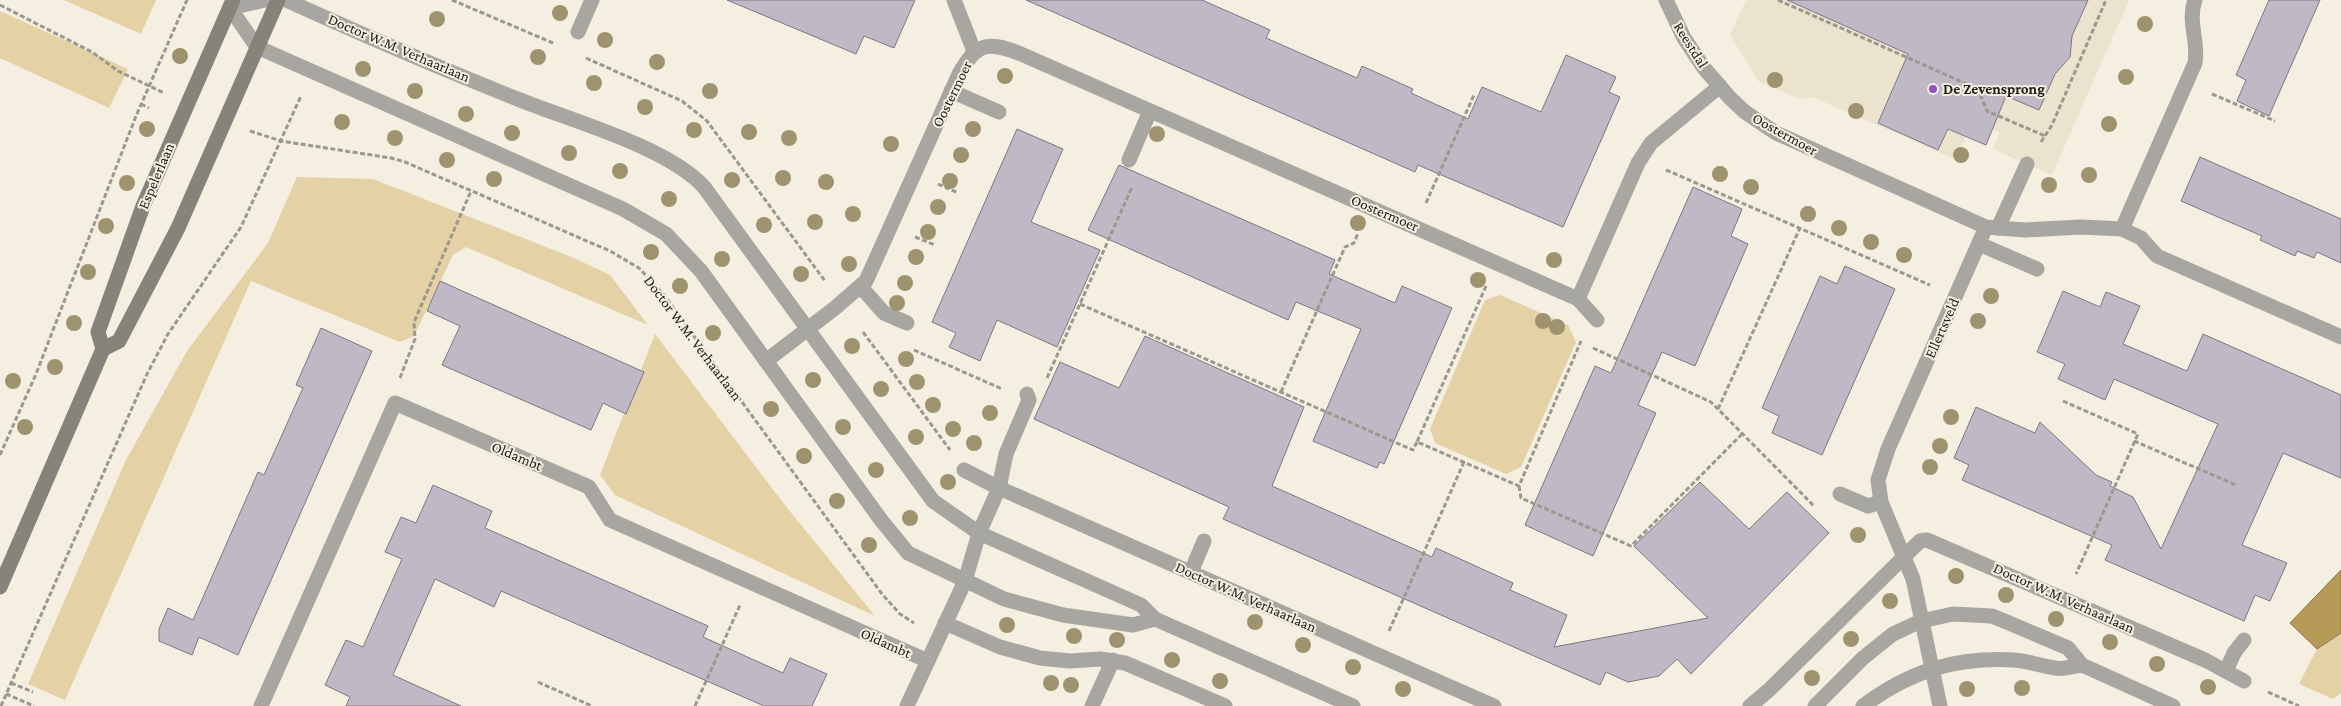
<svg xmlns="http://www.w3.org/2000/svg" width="2341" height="706" font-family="'Crimson Pro',serif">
<rect width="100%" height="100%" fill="#f4efe1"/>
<path fill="#ece3cf" d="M1746,0H2129L2052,175L1993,149L2000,133L1973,122L1955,159L1812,97L1800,99L1758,81L1730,35Z"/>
<g fill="#e4d1a6">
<path d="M64,0H156L141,34Z"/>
<path d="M0,11L128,69L109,108L0,58Z"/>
<path d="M297,177L373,179L574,258L610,275L648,325L466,247L453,255L414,336L400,342L251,281L65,700L28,684L126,460L187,351L268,243Z"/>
<path d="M1500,295L1568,325L1576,342L1521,467L1506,474L1435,443L1430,429L1485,300Z"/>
<path d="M655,334L784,504L875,616L615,495L600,475Z"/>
<path d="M2341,633V693L2333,699L2299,684L2317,649Z"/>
</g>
<path fill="#b69b58" stroke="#8a7646" d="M2341,570V633L2317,649L2290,623Z"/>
<g fill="#bfb9c5" stroke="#7d7783">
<path d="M727,0H915L894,48L864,36L856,54Z"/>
<path d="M1026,0H1202L1270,30L1266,38L1357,78L1362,66L1413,89L1411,93L1468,119L1482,87L1541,112L1566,55L1616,77L1609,92L1620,97L1563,227L1418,165L1415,172Z"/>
<path d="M1787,0H2088L2072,36L2070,57L2055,74L2039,110L2006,96L1986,145L1948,129L1938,150L1878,123L1908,54Z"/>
<path d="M2269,0H2320L2269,116L2237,101L2246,80L2236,75Z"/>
<path d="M1017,129L1063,149L1031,222L1100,250L1057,347L997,320L980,361L949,347L956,333L932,322Z"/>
<path d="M2200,157L2341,219V263L2317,252L2314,258L2297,251L2295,256L2260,240L2262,236L2181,201Z"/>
<path d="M1119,165L1335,260L1329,274L1395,303L1402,286L1452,308L1384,464L1380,462L1377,468L1313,441L1361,329L1296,302L1288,320L1088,230Z"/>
<path d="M1693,187L1742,209L1731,236L1748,244L1695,366L1662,352L1638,405L1656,413L1593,556L1525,525L1595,366L1611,373Z"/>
<path d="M1845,266L1895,289L1822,455L1772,433L1779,416L1762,408L1820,276L1837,284Z"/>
<path d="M440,281L644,372L626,414L603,403L591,430L442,365L460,326L427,311Z"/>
<path d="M2063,291L2100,307L2106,292L2140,306L2123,344L2187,371L2203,334L2341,395V478L2283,453L2242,545L2287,563L2270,601L2255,595L2244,621L2105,560L2112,545L1962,480L1969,465L1954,458L1976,407L2035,433L2040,422L2096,475L2112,482L2110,486L2133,497L2161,549L2218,424L2114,379L2105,400L2058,379L2065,364L2037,352Z"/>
<path d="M321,328L372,351L238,655L199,637L192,655L159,641V629L168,608L193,620L258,472L264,475L303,388L296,385Z"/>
<path d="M1145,336L1304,407L1272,486L1432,557L1436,548L1513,583L1510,590L1567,615L1554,647L1708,618L1634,546L1700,482L1749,529L1787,492L1829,533L1691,674L1677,659L1659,676L1628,682L1606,672L1600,685L1223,519L1229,507L1034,419L1060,362L1119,388Z"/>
<path d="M433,485L492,511L485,528L708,626L703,637L783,673L790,658L827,674L812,706H764L501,591L494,607L435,579L393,675L461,706H346L350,697L325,685L346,640L363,647L402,559L385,552L401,517L416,523Z"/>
</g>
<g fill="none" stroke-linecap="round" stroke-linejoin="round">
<g stroke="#9b988e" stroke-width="3" stroke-dasharray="5 2.5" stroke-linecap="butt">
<path d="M452,0L553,43"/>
<path d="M1778,0L1978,89L1987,111L2045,136"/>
<path d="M0,5L92,52L118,71L164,93"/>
<path d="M586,58L682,101L707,121L825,281"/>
<path d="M2212,94L2275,121"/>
<path d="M141,104L149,108"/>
<path d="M250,131L281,141L391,158L405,162L610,251L639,268L664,295L882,594L900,614L914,623"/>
<path d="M2041,142L2052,125L2106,0"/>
<path d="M1666,170L1930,285"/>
<path d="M938,184L958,193"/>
<path d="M1426,203L1474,95"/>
<path d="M915,237L935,245"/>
<path d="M1486,286L1417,442L1519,486L1581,341"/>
<path d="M1080,304L1413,450L1417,442"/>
<path d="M863,332L950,450"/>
<path d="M1593,348L1711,402L1814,506"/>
<path d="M914,350L1002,389"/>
<path d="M400,378L415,339L414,322L471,191"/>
<path d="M1047,378L1132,187"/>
<path d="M1281,392L1345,247L1354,243L1358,233"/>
<path d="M2063,401L2138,434L2076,574"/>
<path d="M1718,409L1800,228"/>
<path d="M2134,441L2236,485"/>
<path d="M0,455L36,374L136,116L187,0"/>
<path d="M1519,486L1521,498L1631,546L1742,434"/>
<path d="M1389,631L1464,462"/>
<path d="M538,682L592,706"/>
<path d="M11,683L33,692"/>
<path d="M2268,692L2299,706"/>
<path d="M6,694L34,706"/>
<path d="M1,706L147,374L168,334L241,227L301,96"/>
<path d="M695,706L740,605"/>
</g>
<g stroke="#a8a6a0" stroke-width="15">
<path d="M951,91L999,112"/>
<path d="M1129,160L1150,111"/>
<path d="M1998,228L2027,164"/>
<path d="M1979,244L2037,269"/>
<path d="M861,287L884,313L907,323"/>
<path d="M1578,299L1597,320"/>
<path d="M999,488L1006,454L1029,400L1027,394"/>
<path d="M1840,494L1868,506L1881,502"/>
<path d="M1191,572L1204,541"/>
<path d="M2234,653L2244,640"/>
<path d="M1092,706L1113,660"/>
</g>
<g stroke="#a8a6a0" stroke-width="15">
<path d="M265,0L230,8L257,47L623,209L666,234L701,271L881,520L908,553L1004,599L1063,615L1133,625L1155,619"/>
<path d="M286,0C363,35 442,69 520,100C572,121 668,147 704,187L933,501L979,533L1141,605L1155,619L1353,706"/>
<path d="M954,0L974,51"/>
<path d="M1666,0L1684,38L1704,68L1730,98L1745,112L1776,133L1986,227L2025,230L2081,227L2122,229L2141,238L2157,256L2341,337"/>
<path d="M578,32L592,0"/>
<path d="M2122,229L2195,63C2199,42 2187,21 2195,0"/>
<path d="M766,361L835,308L866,281L959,74C977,42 988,41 1021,54L1578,299L1638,163L1651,143L1720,86"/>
<path d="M964,470L999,488L1494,706"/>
<path d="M945,623L1000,647L1040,658L1070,661L1100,659L1125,663L1225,706"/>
<path d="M2226,671L2234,653"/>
<path d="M261,706L395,403L589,487L610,520L928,661"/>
<path d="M907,706L965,581L979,533L999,488"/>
<path d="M1750,706L1769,690L1920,541L1927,540L2205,660L2244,681"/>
<path d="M1815,706L1863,658L1893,634L1921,621L1953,614L1992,616L2009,623L2068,648L2082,665L2173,706"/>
<path d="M1863,706C1910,671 1955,657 2014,660C2028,661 2041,666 2055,668C2063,670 2073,666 2082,665"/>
<path d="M1940,706L1913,579L1881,502L1878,480L1888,449L1986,227"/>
</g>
<g stroke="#86837b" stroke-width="15">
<path d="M103,349L119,341L178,228L278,0"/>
<path d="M0,587L103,349L98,332L143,206L233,0"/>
</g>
</g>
<g fill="#9f936f">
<circle cx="560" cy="13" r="8"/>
<circle cx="437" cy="19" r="8"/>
<circle cx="2145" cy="24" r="8"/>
<circle cx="605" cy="40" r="8"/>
<circle cx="180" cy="56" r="8"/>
<circle cx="538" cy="57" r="8"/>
<circle cx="657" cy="62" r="8"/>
<circle cx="363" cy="69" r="8"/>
<circle cx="1005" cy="76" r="8"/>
<circle cx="2126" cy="77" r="8"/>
<circle cx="1775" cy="80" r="8"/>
<circle cx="594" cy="83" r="8"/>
<circle cx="415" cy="91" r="8"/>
<circle cx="710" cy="91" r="8"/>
<circle cx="645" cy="107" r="8"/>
<circle cx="1856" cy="111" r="8"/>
<circle cx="466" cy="114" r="8"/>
<circle cx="342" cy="122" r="8"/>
<circle cx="2109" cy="124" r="8"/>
<circle cx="147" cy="129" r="8"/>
<circle cx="973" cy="129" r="8"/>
<circle cx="694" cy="130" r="8"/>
<circle cx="749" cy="132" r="8"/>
<circle cx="512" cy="133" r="8"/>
<circle cx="1157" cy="134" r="8"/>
<circle cx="395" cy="138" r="8"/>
<circle cx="789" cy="138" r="8"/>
<circle cx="891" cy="144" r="8"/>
<circle cx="569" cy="153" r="8"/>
<circle cx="961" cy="155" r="8"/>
<circle cx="1961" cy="155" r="8"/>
<circle cx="447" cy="160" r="8"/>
<circle cx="620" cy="171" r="8"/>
<circle cx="1720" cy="174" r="8"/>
<circle cx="2089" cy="175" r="8"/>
<circle cx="783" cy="178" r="8"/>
<circle cx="494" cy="179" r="8"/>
<circle cx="732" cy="180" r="8"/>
<circle cx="950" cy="181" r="8"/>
<circle cx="826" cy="182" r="8"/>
<circle cx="127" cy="183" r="8"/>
<circle cx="2049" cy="185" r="8"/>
<circle cx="1751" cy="187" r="8"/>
<circle cx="669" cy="199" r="8"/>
<circle cx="938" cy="207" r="8"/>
<circle cx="853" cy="214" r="8"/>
<circle cx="1808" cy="214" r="8"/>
<circle cx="815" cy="222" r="8"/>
<circle cx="1358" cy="223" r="8"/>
<circle cx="764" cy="225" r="8"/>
<circle cx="106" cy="226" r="8"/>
<circle cx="1839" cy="228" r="8"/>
<circle cx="928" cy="232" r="8"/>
<circle cx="1871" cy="242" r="8"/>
<circle cx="651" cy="252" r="8"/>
<circle cx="1904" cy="255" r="8"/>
<circle cx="916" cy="257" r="8"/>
<circle cx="722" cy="259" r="8"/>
<circle cx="1554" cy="260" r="8"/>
<circle cx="849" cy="264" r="8"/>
<circle cx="88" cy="272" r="8"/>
<circle cx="801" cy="274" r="8"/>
<circle cx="1478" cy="280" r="8"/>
<circle cx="905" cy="283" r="8"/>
<circle cx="680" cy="286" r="8"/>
<circle cx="1991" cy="296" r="8"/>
<circle cx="897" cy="303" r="8"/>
<circle cx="1543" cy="321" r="8"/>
<circle cx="1978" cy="321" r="8"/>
<circle cx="74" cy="323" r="8"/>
<circle cx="1557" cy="327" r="8"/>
<circle cx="713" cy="333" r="8"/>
<circle cx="852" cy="346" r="8"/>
<circle cx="906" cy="359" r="8"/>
<circle cx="55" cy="367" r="8"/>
<circle cx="813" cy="380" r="8"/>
<circle cx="13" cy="381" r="8"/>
<circle cx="917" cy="382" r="8"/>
<circle cx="881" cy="389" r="8"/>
<circle cx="933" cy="405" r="8"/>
<circle cx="771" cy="409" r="8"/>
<circle cx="990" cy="413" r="8"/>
<circle cx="1951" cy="417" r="8"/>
<circle cx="25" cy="427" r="8"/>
<circle cx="843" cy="427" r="8"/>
<circle cx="953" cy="429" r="8"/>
<circle cx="916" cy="437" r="8"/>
<circle cx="974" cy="443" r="8"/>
<circle cx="1940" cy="446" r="8"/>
<circle cx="804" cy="456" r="8"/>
<circle cx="1930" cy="467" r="8"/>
<circle cx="876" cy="470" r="8"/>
<circle cx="948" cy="482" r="8"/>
<circle cx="837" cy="501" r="8"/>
<circle cx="910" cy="518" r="8"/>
<circle cx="1858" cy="535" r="8"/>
<circle cx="869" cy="545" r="8"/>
<circle cx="1956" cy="576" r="8"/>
<circle cx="2006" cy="595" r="8"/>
<circle cx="1890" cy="601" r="8"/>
<circle cx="2056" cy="619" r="8"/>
<circle cx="1255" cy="622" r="8"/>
<circle cx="1007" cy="625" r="8"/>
<circle cx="1074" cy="636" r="8"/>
<circle cx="1851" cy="639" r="8"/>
<circle cx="1117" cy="640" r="8"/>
<circle cx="2110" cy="642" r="8"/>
<circle cx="1303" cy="645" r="8"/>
<circle cx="1172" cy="660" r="8"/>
<circle cx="2157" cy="664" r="8"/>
<circle cx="1353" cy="667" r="8"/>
<circle cx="1812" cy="678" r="8"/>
<circle cx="1220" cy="681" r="8"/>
<circle cx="1051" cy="683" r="8"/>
<circle cx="1071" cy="685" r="8"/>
<circle cx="2208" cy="687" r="8"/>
<circle cx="2022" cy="688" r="8"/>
<circle cx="1403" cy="689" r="8"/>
<circle cx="1967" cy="689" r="8"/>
</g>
<circle fill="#934fc4" stroke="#f4efe1" stroke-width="2" cx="1933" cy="89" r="5"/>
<g text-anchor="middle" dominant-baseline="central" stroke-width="4" stroke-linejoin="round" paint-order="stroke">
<g font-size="15" fill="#23211d" stroke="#f4efe1">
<text transform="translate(1691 45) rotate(58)">Reestdal</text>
<text transform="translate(399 48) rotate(23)">Doctor W.M. Verhaarlaan</text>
<text transform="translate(952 94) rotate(-64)">Oostermoer</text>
<text transform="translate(1785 134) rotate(29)">Oostermoer</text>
<text transform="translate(156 176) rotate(-67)">Espelerlaan</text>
<text transform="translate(1385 213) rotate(23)">Oostermoer</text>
<text transform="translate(1942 328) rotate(-66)">Ellertsveld</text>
<text transform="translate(693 338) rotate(53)">Doctor W.M. Verhaarlaan</text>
<text transform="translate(517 456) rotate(23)">Oldambt</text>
<text transform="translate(1246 597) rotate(24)">Doctor W.M. Verhaarlaan</text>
<text transform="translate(2064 598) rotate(24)">Doctor W.M. Verhaarlaan</text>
<text transform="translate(886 643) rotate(24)">Oldambt</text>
</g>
<g font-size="15" font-weight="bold" fill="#23211d" stroke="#f4efe1" text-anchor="start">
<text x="1943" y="89">De Zevensprong</text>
</g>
</g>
</svg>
